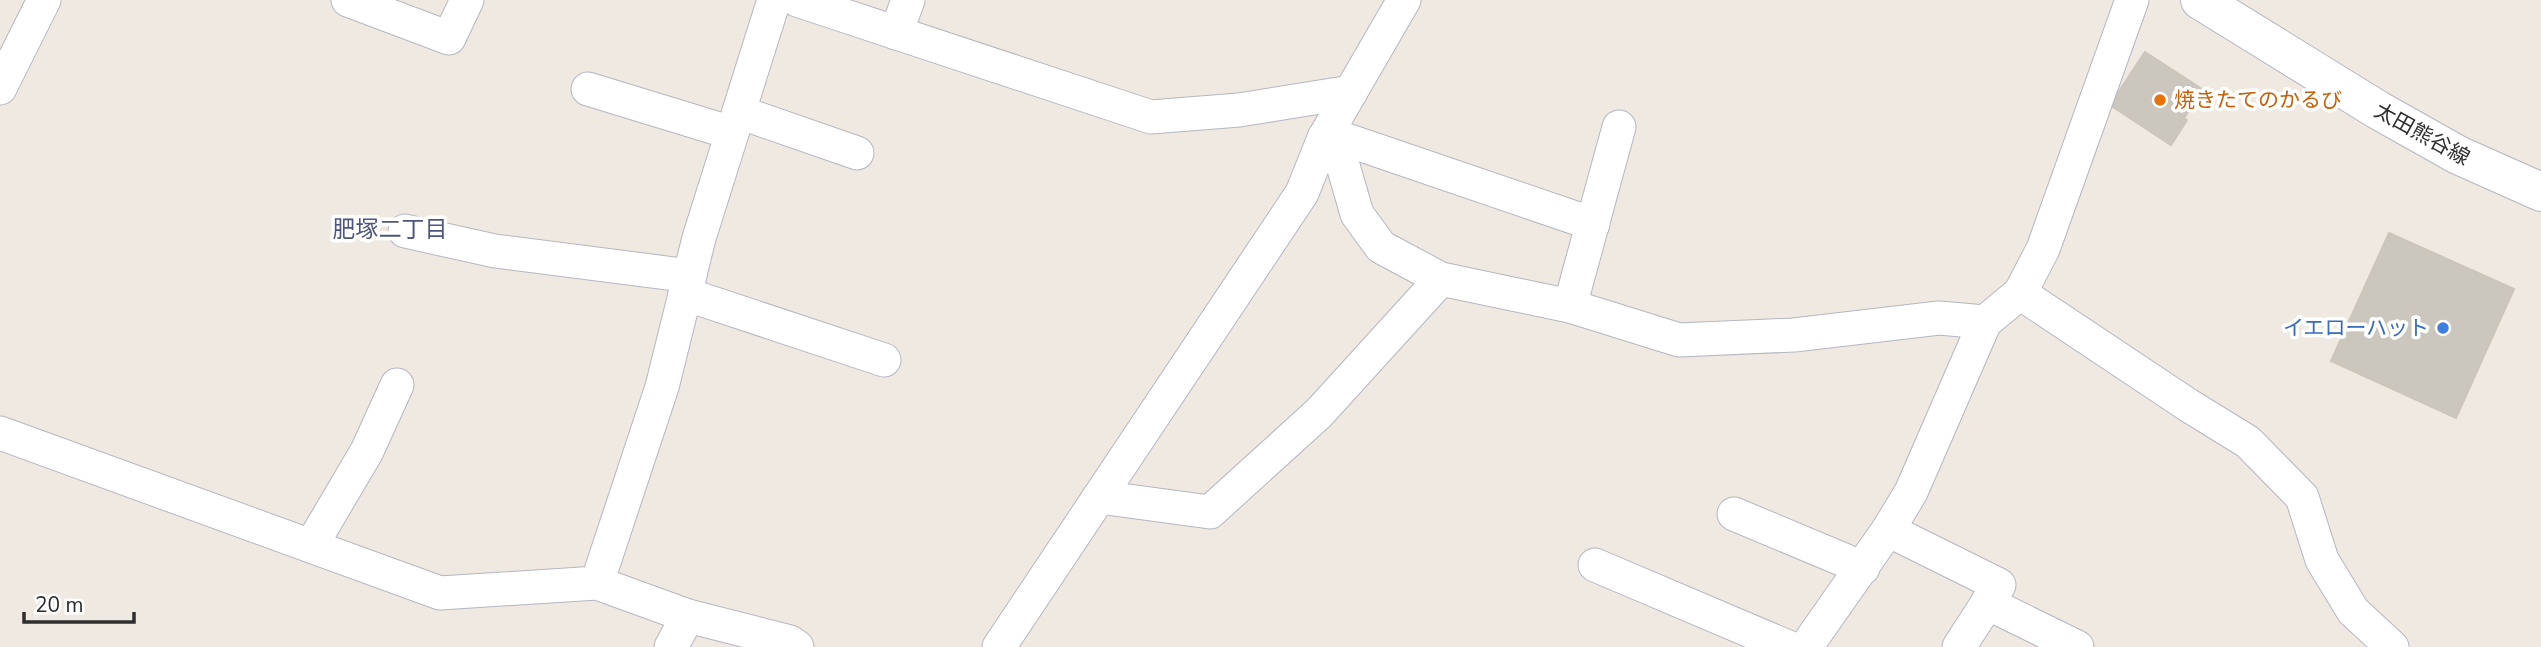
<svg xmlns="http://www.w3.org/2000/svg" width="2541" height="647" font-family="'Nunito Sans','Noto Sans JP',sans-serif">
<rect width="100%" height="100%" fill="#efe9e1"/>
<g fill="#cbc7bf" stroke="#cbc5ba" stroke-width="2">
<path d="M2145,52L2202,89L2184,118L2187,120L2171,145L2110,105Z"/>
<path d="M2389,233L2514,289L2456,418L2331,361Z"/>
</g>
<g fill="none" stroke-linecap="round" stroke-linejoin="round">
<g stroke="#b4b7c1" stroke-width="35">
<g id="minor">
<path d="M348,0L449,38L467,0"/>
<path d="M797,0L1151,117L1239,110L1351,92"/>
<path d="M896,33L908,0"/>
<path d="M0,88L44,0"/>
<path d="M588,89L732,133"/>
<path d="M739,112L857,153"/>
<path d="M1324,138L1342,162L1357,214L1381,247L1441,279L1570,306L1679,340L1794,335L1939,318L1985,322"/>
<path d="M1324,138L1347,140L1593,224"/>
<path d="M405,231L495,251L690,276"/>
<path d="M2020,293L2188,405L2248,442L2302,497L2322,560L2353,611L2392,647"/>
<path d="M685,294L884,360"/>
<path d="M1570,306L1619,127"/>
<path d="M0,433L440,593L597,583L688,616L790,642L797,647"/>
<path d="M1099,497L1210,512L1319,413L1441,279"/>
<path d="M1734,514L1863,568"/>
<path d="M1888,530L1999,585L1959,647"/>
<path d="M311,546L367,451L397,385"/>
<path d="M1595,565L1788,647"/>
<path d="M597,583L662,387L699,238L774,0"/>
<path d="M1987,603L2077,647"/>
<path d="M671,647L688,616"/>
<path d="M999,647L1302,193L1324,138L1404,0"/>
<path d="M1806,647L1888,530L1911,492L1985,322L2020,293L2043,249L2132,0"/>
</g>
</g>
<g stroke="#b4b7c1" stroke-width="40">
<path id="secondary" d="M2200,0L2378,110L2458,155L2541,192"/>
</g>
<use href="#minor" stroke="#fff" stroke-width="33"/>
<use href="#secondary" stroke="#fff" stroke-width="38"/>
</g>
<circle fill="#e8710a" stroke="#fff" stroke-width="2.5" cx="2160" cy="100" r="7"/>
<circle fill="#3f7fe0" stroke="#fff" stroke-width="2.5" cx="2443" cy="328" r="7"/>
<g text-anchor="middle" dominant-baseline="central" stroke-width="7" stroke-linejoin="round" paint-order="stroke">
<g font-size="21" fill="#c56008" stroke="#fff" text-anchor="start">
<text x="2174" y="100">焼きたてのかるび</text>
</g>
<g font-size="21" fill="#2e2e2e" stroke="#fff">
<text transform="translate(2422 134) rotate(29)">太田熊谷線</text>
</g>
<g font-size="21" fill="#366cbe" stroke="#fff" text-anchor="end">
<text x="2429" y="328">イエローハット</text>
</g>
<g font-size="23" fill="#4d5680" stroke="#fff">
<text x="390" y="229">肥塚二丁目</text>
</g>
</g>
<path d="M24 612v10h110v-10" fill="none" stroke="#2e2e2e" stroke-width="3.5"/>
<text x="35" y="612" font-size="21" fill="#2e2e2e" stroke="#ffffff" stroke-width="5" paint-order="stroke">20 m</text>
</svg>
